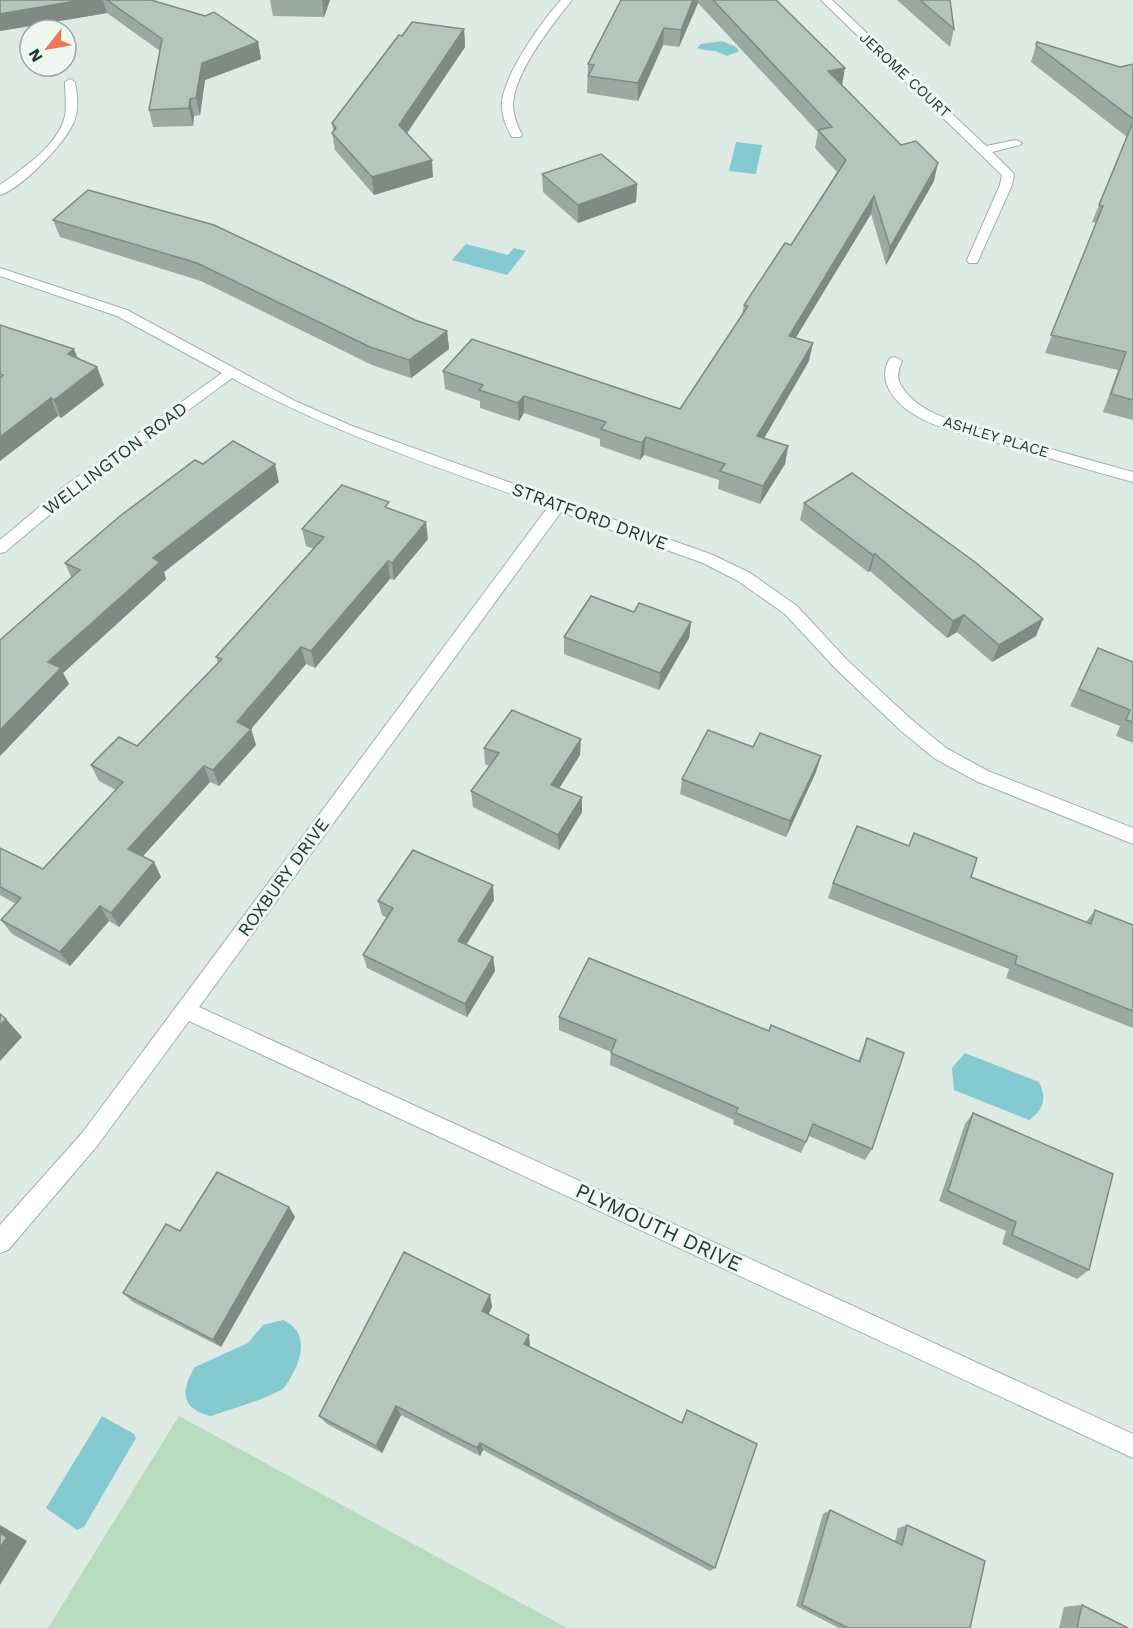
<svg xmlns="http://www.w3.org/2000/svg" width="1133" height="1628" font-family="'Work Sans',sans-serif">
<rect width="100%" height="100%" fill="#deeae4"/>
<path fill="#b7dcbf" d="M179,1416L567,1628H48Z"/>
<g fill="#85c9d1">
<path d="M722,41L736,47L739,51L727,56L715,51L704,50L697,48L701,44Z"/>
<path d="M736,142L762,145L756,174L729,171Z"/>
<path d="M466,244L508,255L514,248L526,251L507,275L452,260Z"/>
<path d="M965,1053L1039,1082C1047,1099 1044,1109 1029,1120L954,1090L952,1068Z"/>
<path d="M283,1320C308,1332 303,1355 292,1375C289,1380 286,1387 281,1390C260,1401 234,1408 211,1416C181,1409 180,1391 195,1367L248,1343L263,1325Z"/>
<path d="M102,1416L134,1434L136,1438L84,1527L77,1530L46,1508Z"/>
</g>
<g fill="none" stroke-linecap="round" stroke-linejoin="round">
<g stroke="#a1b2ab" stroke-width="2">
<g id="minor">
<path d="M561,0H572C552,25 515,71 513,104C513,115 517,125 522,135L520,137H512C506,127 501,114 502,101C506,72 541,22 561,0Z"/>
<path d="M821,0H832L986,146L1016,140L1022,143L1020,145L992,152L1014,174L1012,185L977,263H969L967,260L1000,185L1002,175Z"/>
<path d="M70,79L75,82C77,94 79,107 75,119C68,141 21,189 0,195V185C23,168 58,146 65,116C67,105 65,93 65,82Z"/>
<path d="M0,268L127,310L295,401L352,426L713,555L750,573L797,606L847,660L912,720L946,748L988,771L1133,828V844L976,781L934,758L900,730L835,668L785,614L738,581L703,563L561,512L199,1007L1133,1434V1458L189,1021L97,1146L8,1250L0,1253V1225L83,1132L548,507C440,468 333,433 232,378L72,496L5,552L0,553V540L62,488L222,373L117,316L0,276Z"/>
<path d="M895,357L902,361C898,370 896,379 902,387C922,420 984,429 1018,439C1056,451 1094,461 1133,472V482C1089,470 1045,457 1001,444C969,435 933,429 906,409C890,396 878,378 890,358Z"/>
</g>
</g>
<use href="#minor" fill="#fff" fill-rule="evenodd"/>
</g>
<g fill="#9ba9a3">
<path d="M0,0H151L258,42L261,59L205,80L200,115L194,116L193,126L153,127L149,110L160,51L107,13L0,31Z"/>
<path d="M270,0H330L324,17L273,16Z"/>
<path d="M621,0H776L842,85L934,181L886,265L871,214L795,338L809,361L764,438L788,446L785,464L760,504L718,489L719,480L644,455L640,460L600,446V439L524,413L519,421L480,408V401L445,389L443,371L680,409L742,315L744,305L791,245L837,172L815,148L818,132L698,3L679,47L663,45L638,101L587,93L588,64Z"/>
<path d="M897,0H950L954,29L950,47Z"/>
<path d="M464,29L465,47L407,133L433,177L374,195L335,150L332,133L333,131L332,123L402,36Z"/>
<path d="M1036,45L1120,67L1133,64V420L1103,412L1118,370L1045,353L1096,223L1092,222L1127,137L1031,62Z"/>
<path d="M542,174L637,184L636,202L578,223L543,192Z"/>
<path d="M53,220L415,320L447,331L449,349L411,378L372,365L201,281L60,237Z"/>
<path d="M0,325L77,358L104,385L61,418L58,416L0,461Z"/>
<path d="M203,464L279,482L164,572L166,579L63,673L69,684L0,756L71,577L65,563Z"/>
<path d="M804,503L1036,636L992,662L957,632L947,638L870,571L868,572L800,520Z"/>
<path d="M390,509L428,539L394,580L390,579L315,668L306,664L251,729L256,745L219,786L210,782L142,856L154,862L161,877L119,927L109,921L70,966L12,934L1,920L16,904L0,895V848L43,869L116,790L99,781L91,765L137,746L218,663L216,657L314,549L306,546L302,529Z"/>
<path d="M634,612L691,622L689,638L659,690L564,654V637Z"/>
<path d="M1098,648L1133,662V743L1116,736L1120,726L1070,706Z"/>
<path d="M484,748L580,755L559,788L582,812L559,850L473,807L471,791L490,766L485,764Z"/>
<path d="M816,772L786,837L680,794L682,779Z"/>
<path d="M914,833L971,877L1086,922L1095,910L1133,925V1028L1006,978L1009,969L828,898L833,883L909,846Z"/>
<path d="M494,900L467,944L493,957L495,971L467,1017L367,968L363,955L387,918L382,915L378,901Z"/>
<path d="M559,1017L769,1031L858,1061L867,1038L872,1149L865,1160L809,1136L801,1153L733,1124L734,1120L610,1065L611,1052L559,1030Z"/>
<path d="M973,1113L1089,1270L1077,1279L1002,1244L1006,1231L939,1201L965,1124Z"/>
<path d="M289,1207L295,1217L221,1347L133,1302L123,1293L180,1231Z"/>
<path d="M490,1295L492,1307L488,1315L530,1345L529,1347L681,1423L687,1410L715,1568L710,1571L483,1450L480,1456L401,1415L382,1453L327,1424L319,1416Z"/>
<path d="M830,1510L895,1542L898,1528L907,1525L970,1628H839L796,1606L823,1514Z"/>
<path d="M1082,1605L1128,1628H1059L1064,1607Z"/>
</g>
<g fill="#7e8a84">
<path d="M81,0H103L107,13L0,31V14Z"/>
<path d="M322,0H330L324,17Z"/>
<path d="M693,0H698V3L679,47L681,30Z"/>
<path d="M664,28L663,45L638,101V83Z"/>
<path d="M464,29L465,47L401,142L399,125Z"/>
<path d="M258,42L261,59L205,80L200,115L196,98L202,63Z"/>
<path d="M845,68L842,86L828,71Z"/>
<path d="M190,99L194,116L193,126L189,108Z"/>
<path d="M432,160L433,177L374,195L372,177Z"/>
<path d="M938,163L934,181L886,265L890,247Z"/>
<path d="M637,184L636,202L578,223V205Z"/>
<path d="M874,196L871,214L786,354L789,336Z"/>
<path d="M447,331L449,349L411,378L409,360Z"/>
<path d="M813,343L809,361L755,454L757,436Z"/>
<path d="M74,349L81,367L68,354Z"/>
<path d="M97,367L104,385L61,418L54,400Z"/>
<path d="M524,396V413L519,421L518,403Z"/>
<path d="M51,398L58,416L0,461V437Z"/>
<path d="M646,437L644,455L640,460L642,443Z"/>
<path d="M788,446L785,464L760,504L763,486Z"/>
<path d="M275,464L279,482L164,572L166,579L63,673L69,684L0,756V730L48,662L153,558Z"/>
<path d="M426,522L428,539L394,580L392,563Z"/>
<path d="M875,554L870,571L868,572L873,555Z"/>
<path d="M388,561L390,579L315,668L311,651Z"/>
<path d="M964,615L957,632L947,638L953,621Z"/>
<path d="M1043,619L1036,636L992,662L999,645Z"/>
<path d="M691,622L689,638L659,690L660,673Z"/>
<path d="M301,647L306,664L251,729L256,745L219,786L213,770L237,722Z"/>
<path d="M581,739L580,755L552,800L551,785Z"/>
<path d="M821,756L816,772L786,837L790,821Z"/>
<path d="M204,766L210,782L136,864L128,849Z"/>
<path d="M582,797V812L559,850L558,835Z"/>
<path d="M154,862L161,877L119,927L111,913Z"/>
<path d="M493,885L494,900L460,954L458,941Z"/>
<path d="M100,906L109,921L70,966L60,952Z"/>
<path d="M493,957L495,971L467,1017L465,1004Z"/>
<path d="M6,1019L22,1037L0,1061V1025Z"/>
<path d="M289,1207L295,1217L221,1347L213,1340Z"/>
<path d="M490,1295L492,1307L484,1323L482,1311Z"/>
<path d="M529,1335L530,1345L526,1355L524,1344Z"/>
<path d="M396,1406L401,1415L382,1453L376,1446Z"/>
<path d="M480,1443L483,1450L480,1456L477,1448Z"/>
<path d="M0,1525L27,1541L0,1585Z"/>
</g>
<g fill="#b4c5bd" stroke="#7e8a84" stroke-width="1.5">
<path d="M0,0H81L0,14Z"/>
<path d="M107,0H151L205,16L214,12L258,42L202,63L196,98L190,99L189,108L149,110L162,39Z"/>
<path d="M621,0H693L681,30L664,28L638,83L588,76L594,65L588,64Z"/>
<path d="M713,0H776L845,68L828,71L901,145L916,141L938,163L890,247L874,196L789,336L813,343L757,436L788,446L763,486L720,471L725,464L646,437L642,443L601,429L606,422L524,396L518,403L479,390L483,385L443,371L472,339L680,409L748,306L744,305L785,243L791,245L846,160L818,130L832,127Z"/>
<path d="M920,0H950L954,29Z"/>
<path d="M412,22L464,29L399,125L432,160L372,177L332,133L336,128L332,123L399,35L402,36Z"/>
<path d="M1037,42L1120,67L1133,64V119L1036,45Z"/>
<path d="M1133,122V400L1111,394L1126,352L1051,335L1103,206L1099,205Z"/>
<path d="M601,154L637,184L578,205L542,174Z"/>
<path d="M88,190L214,225L415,320L447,331L409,360L370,347L197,263L53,220Z"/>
<path d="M0,325L74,349L68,354L97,367L54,400L51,398L0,437V378L3,375L0,374Z"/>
<path d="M233,441L275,464L153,558L160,562L48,662L61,668L0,730V640L80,570L65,563L120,516L195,460L203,464Z"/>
<path d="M852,473L975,562L1043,619L999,645L964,615L953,621L875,554L873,555L804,503Z"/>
<path d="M342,485L389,502L385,507L426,522L392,563L388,561L311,651L301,647L237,722L251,729L213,770L204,766L128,849L154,862L111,913L100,906L60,952L1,920L21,898L0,887V848L43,869L123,782L91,765L119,737L137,746L222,659L216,657L324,537L302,529Z"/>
<path d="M591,596L634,612L639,603L691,622L660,673L564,637Z"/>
<path d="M1098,648L1133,662V722L1126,720L1130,710L1079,689Z"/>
<path d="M512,710L581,739L551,785L582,797L558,835L471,791L499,753L484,748Z"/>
<path d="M708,730L753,747L760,733L821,756L790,821L682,779Z"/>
<path d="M857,826L909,846L914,833L977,858L971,877L1091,924L1095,910L1133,925V1011L1015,964L1017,956L833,883Z"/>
<path d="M413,850L493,885L458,941L493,957L465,1004L363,955L393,908L378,901Z"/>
<path d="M589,958L769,1031L771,1025L860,1062L867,1038L904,1053L872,1149L813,1124L806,1142L736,1113L738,1108L611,1053L616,1040L559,1017Z"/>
<path d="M0,1014L6,1019L0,1025Z"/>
<path d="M973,1113L1113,1174L1089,1270L1012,1235L1016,1222L948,1191Z"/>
<path d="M217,1172L289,1207L213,1340L123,1293L166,1224L180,1231Z"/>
<path d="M404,1252L490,1295L482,1311L529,1335L524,1344L682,1423L687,1410L757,1444L715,1568L480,1443L477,1448L396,1406L376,1446L319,1416Z"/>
<path d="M830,1510L902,1545L907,1525L985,1561L970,1628H848L802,1605Z"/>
<path d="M0,1533L7,1537L0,1548Z"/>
<path d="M1082,1605L1128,1628H1077Z"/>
</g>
<g text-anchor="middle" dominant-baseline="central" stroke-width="6" stroke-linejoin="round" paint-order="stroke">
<g font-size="15" fill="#203a32" stroke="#eff7f2">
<text transform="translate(905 75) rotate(43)">JEROME COURT</text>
<text transform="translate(996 437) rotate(17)">ASHLEY PLACE</text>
</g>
<g font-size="18" fill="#203a32" stroke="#eff7f2">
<text transform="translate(115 458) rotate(-37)">WELLINGTON ROAD</text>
<text transform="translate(590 516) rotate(20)">STRATFORD DRIVE</text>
<text transform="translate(283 877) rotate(-54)">ROXBURY DRIVE</text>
</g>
<g font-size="21" fill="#203a32" stroke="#eff7f2">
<text transform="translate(659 1227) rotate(25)">PLYMOUTH DRIVE</text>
</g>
</g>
<g transform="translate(48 48) rotate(239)"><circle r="28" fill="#eff7f2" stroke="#9caba5" stroke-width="1.5"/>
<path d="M0-4.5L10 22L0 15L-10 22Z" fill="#f37354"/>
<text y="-9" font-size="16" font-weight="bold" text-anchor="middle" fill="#203a32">N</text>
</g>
</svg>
